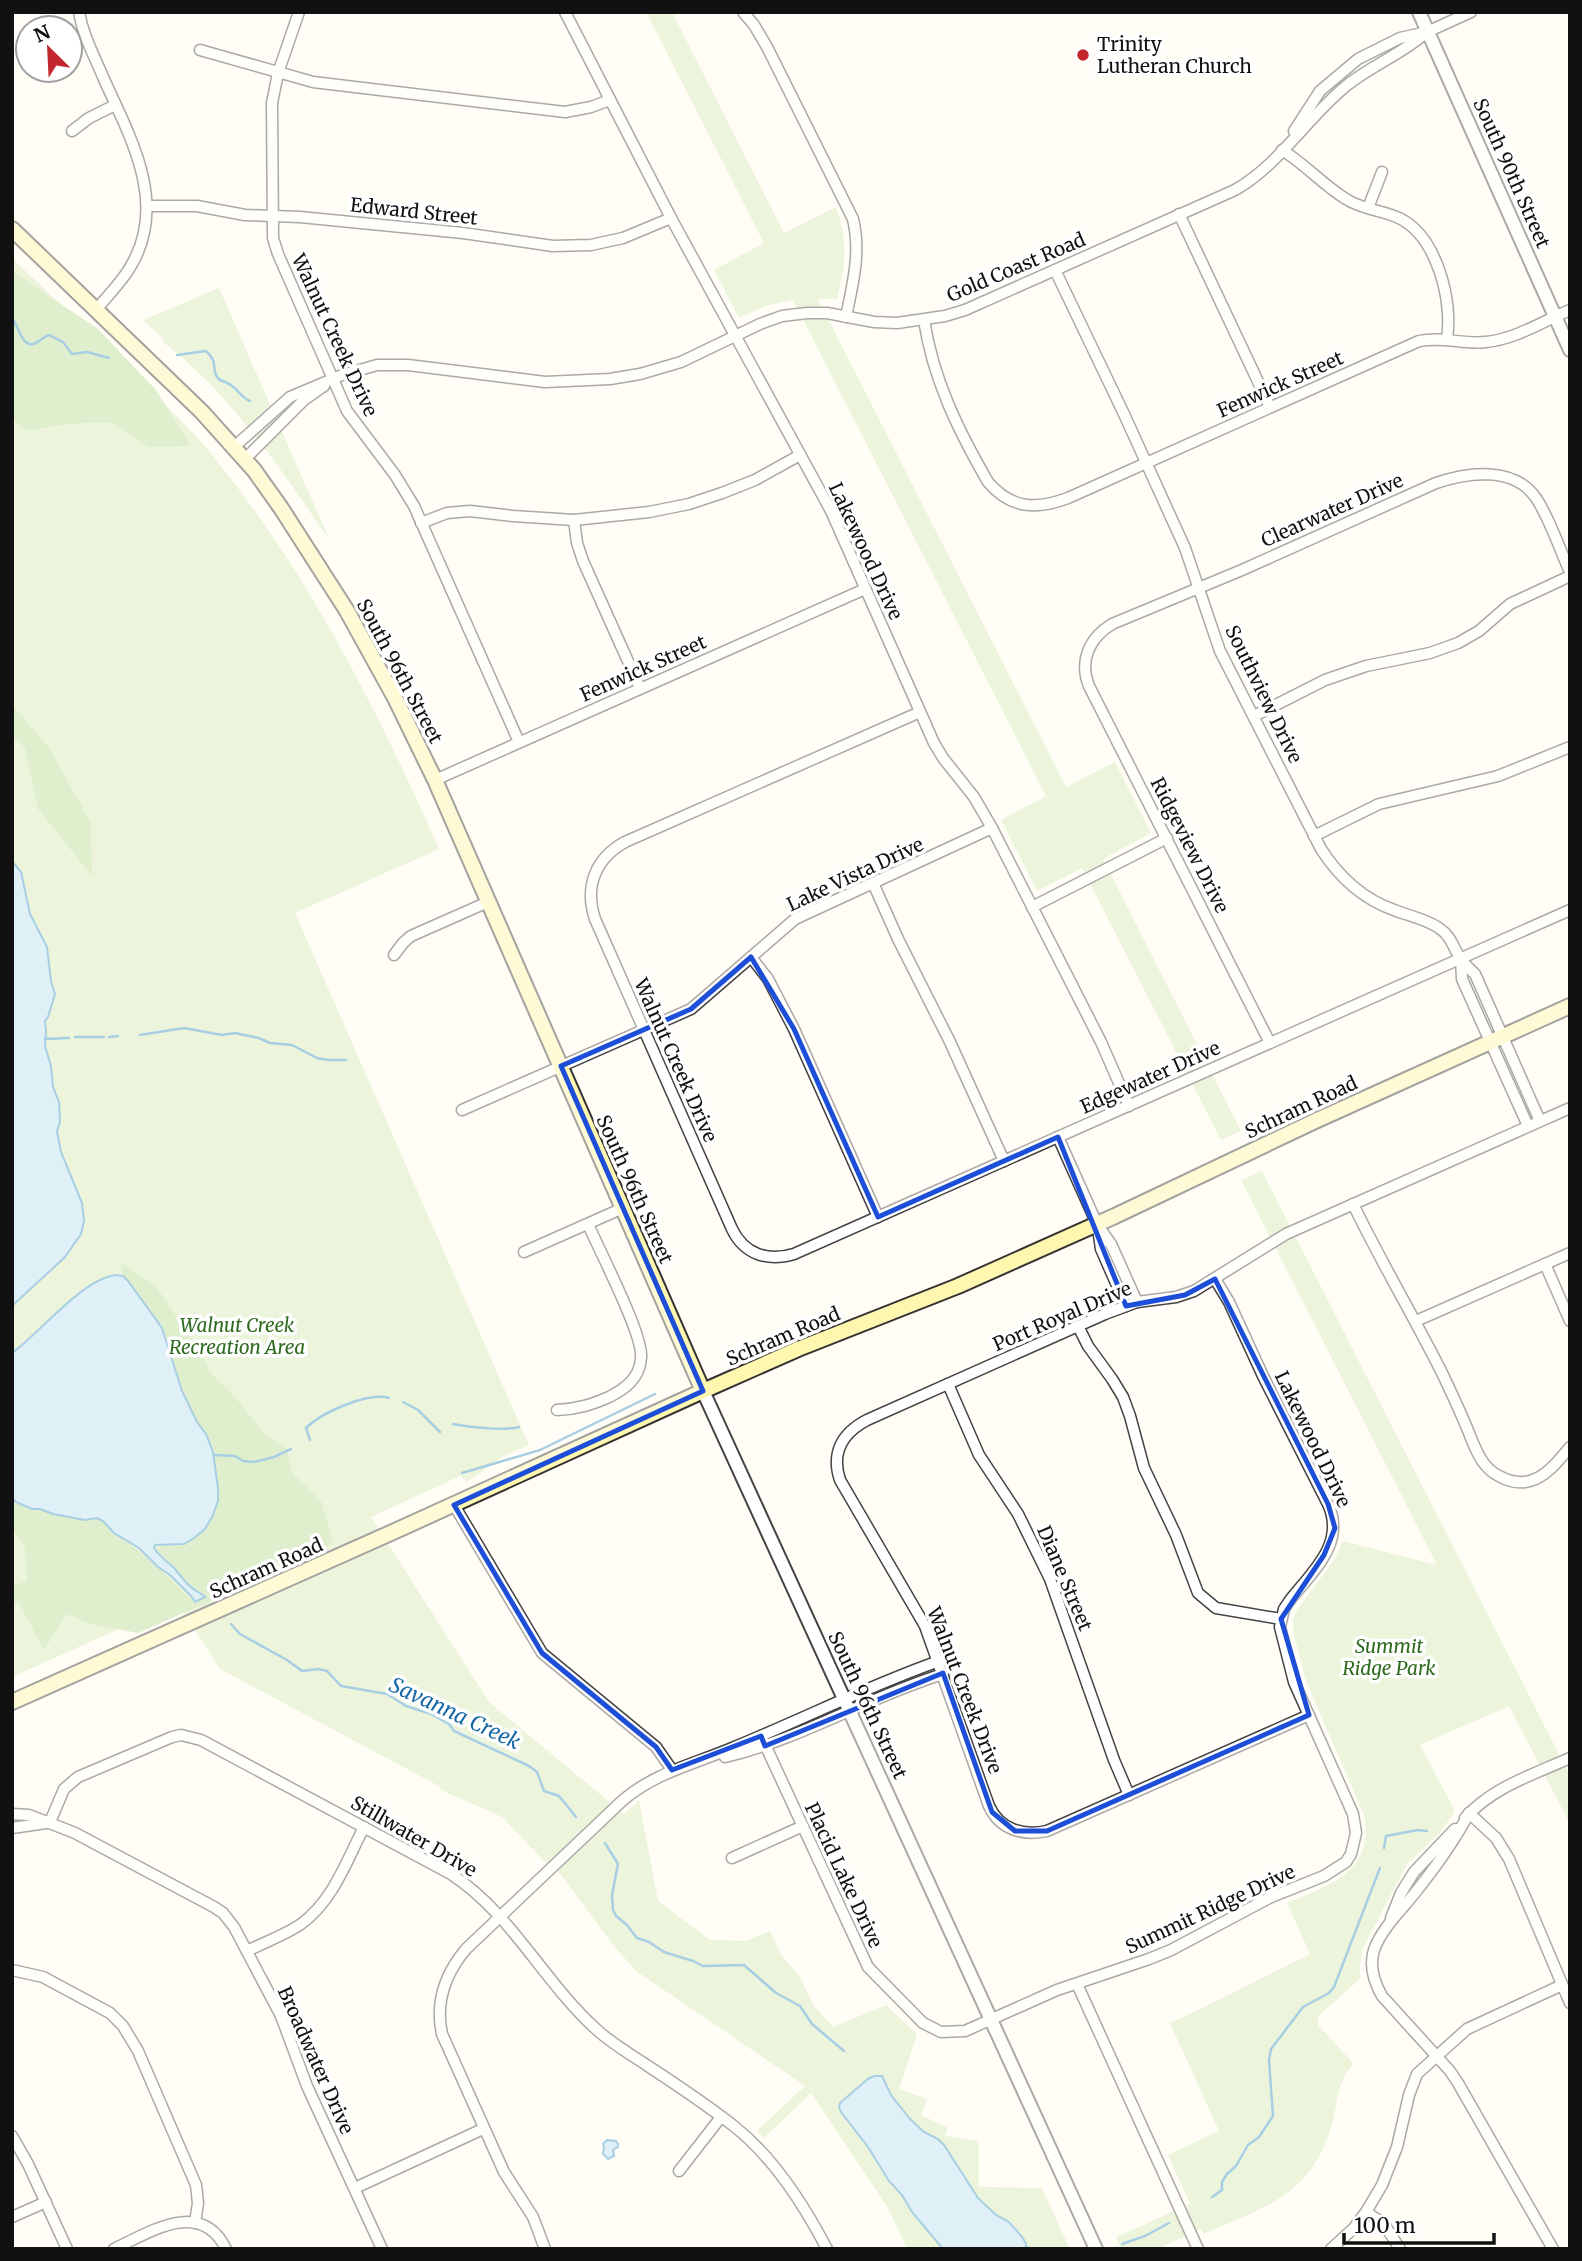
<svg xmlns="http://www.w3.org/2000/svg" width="1582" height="2261" font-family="Merriweather,serif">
<rect width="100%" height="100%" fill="#fffdf5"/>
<g fill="#d5ebbd">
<path d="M646,12H672L784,233L836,207C848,241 846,264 837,299H818L1066,787L1115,762L1151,833L1103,859L1241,1131L1221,1140L1082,868L1037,891L1001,820L1046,796L793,300L765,306L739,318L714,270L764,243Z"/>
<path d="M12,258C52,296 91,334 130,372C155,395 180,418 202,443C302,561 377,708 439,849L295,913L529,1445L504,1456L467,1482L460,1476L371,1517L489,1702L624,1814L639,1800L658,1901L710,1940L745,1941L770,1931L780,1953L800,1977L814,2006L833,2027L886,2005L917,2034L899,2089L927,2099L921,2115L948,2128L945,2136L979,2141V2187L1042,2188L1070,2249H907L888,2208L811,2093L764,2138L757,2131L805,2086L636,1971L613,1945L561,1875L543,1860L502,1817L445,1792L435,1784L220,1669L177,1603L12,1677Z"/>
<path d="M219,288L330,541C281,470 233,396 164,343L162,338L143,320Z"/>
<path d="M1262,1171L1570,1776V1824L1509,1706L1420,1745L1455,1811L1440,1833L1407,1864L1363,1948L1360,1963V1979L1318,2016V2025L1354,2064C1335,2082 1338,2110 1329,2134C1307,2198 1260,2208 1204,2234L1201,2229L1157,2249H1121L1116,2237L1190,2204L1168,2155L1219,2131L1170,2023C1218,2001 1263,1977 1310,1954L1287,1903C1329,1885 1375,1872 1364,1815L1306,1681L1293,1632V1621L1296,1611L1334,1560L1343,1541L1437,1565L1241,1180Z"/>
</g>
<g fill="#b9dc9c">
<path d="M12,271L98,329L156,390L191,446L148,447L110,422L68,424L28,431L12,419Z"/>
<path d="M12,705L48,746L91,823L92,876L38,809L25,748L12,735Z"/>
<path d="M121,1263L155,1285L202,1354L210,1372L231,1392L264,1433L286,1447L293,1474L321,1501L333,1540L327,1550L138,1633L90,1624L67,1614L44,1650L18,1601L12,1604V1586L27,1581L25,1548L12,1527V1499L72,1517L97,1518L150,1560L194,1602L204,1597L164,1561L154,1549L163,1545L183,1546L202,1531L208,1440L182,1391L163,1326L152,1317L139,1295L123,1276Z"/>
</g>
<g fill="#b9e0f7" stroke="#3f96cf" stroke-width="2">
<path d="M12,861L21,872L30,914L47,947L51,981L55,994L48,1017L45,1021L46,1031L45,1046L51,1066L53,1087L59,1102L60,1122L57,1131L61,1152L82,1203L84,1221L81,1234L65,1257L12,1306Z"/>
<path d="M116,1275L123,1276L128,1281L162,1328L182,1391L197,1422L206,1434L213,1452L218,1488V1501L213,1515L205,1529L194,1538L184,1544L155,1545L154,1548C159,1555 164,1560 171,1565C178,1571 183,1581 191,1587C195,1591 201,1593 205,1597L195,1602L191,1596L170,1575L158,1567L139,1548L114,1533L103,1521L97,1518L85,1520L53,1514L40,1509H32L16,1502L12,1498V1353C41,1332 82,1279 116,1275Z"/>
<path d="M875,2076H882L891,2095L911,2120L924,2132L938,2139L944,2145L978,2198L996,2215L1009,2222L1023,2238L1026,2244V2249H943L912,2212L902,2195L889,2181L868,2147L841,2112L839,2107L840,2103L869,2078Z"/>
<path d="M607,2140L616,2141L618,2144V2147L613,2150L614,2156L608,2159L603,2154L604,2148L603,2144Z"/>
</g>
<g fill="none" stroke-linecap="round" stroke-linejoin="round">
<g stroke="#3f96cf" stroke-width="2.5">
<path d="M12,318C18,325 22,347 33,344C38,343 43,337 49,335L63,342L72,354L87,352L109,358"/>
<path d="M177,355L206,351C219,363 211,367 217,377C220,382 223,380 227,383C237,387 240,397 250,401"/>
<path d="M140,1035L184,1028L222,1035L235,1033L259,1038L270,1043L292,1045L317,1058L328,1060H346"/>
<path d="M75,1037H104"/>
<path d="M109,1037L118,1036"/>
<path d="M45,1039L69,1038"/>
<path d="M403,1402L418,1410L440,1432"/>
<path d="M453,1424C468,1427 506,1431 519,1427"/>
<path d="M310,1440L306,1428C322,1412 368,1392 389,1398"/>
<path d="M214,1455L235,1456L243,1461L254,1462L274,1457L291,1449"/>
<path d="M462,1473L540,1450L655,1394"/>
<path d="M231,1624L240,1634L287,1660L302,1671L318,1669L327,1671L341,1686L387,1694L406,1706L431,1714L449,1724L454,1731L529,1766L537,1772L544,1791L559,1796L576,1817"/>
<path d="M605,1843L618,1864L612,1895L613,1910L616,1916L627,1925L637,1938L649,1942L664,1952L693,1961L703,1966L744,1965L776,1993L800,2006L812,2024L844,2051"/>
<path d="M1384,1848L1386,1836L1418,1830L1427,1831"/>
<path d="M1212,2197L1222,2190V2182L1227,2174L1236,2166L1248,2145L1259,2137L1273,2116L1269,2060L1271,2049L1303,2007L1329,1993L1334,1987L1380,1868"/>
<path d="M1122,2244L1145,2236L1169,2223"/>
<path d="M1026,2247L1033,2249"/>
</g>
<g stroke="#444" stroke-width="13">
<g id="minor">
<path d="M79,12C83,36 94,55 103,77C129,135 168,201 132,264C123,281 108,295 96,310"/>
<path d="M299,12L278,73L272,103L273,238L278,254L347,411L395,475L414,506L519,742"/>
<path d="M565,12L671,218L831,511L934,743L943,758L974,797L992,828L1101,1042L1129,1106"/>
<path d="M743,12L754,25L767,47L853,219C861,253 853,282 846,317"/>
<path d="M200,50L313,82L565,112L591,107L610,100"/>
<path d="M72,131L89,118L115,105"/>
<path d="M1294,131L1320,91L1358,59L1400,38L1427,32L1471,12"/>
<path d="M1282,150C1305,164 1323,185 1346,199C1362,210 1384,210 1401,219C1437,238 1453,301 1447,338"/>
<path d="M148,206H197L245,215L300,217L463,233L553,246L591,245L623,238L671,218"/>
<path d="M1368,208L1382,172"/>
<path d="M1179,214L1270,407"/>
<path d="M1055,270L1124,414L1185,548L1220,651L1321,849C1339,877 1363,899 1394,910C1409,916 1426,919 1439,928C1451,936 1453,947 1460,958C1464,964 1470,969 1475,974L1540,1121"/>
<path d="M924,320C933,379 958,430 988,482C1011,509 1036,510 1068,498L1419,341C1444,336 1464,345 1486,342C1516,339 1543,321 1570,310"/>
<path d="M234,447L290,397L342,375L377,365H408L545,382L610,379L640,374L681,362L760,324L782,316L807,313H827L874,322L897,323L945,316L965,310L1235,190C1279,165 1307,118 1346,86C1372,65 1402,54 1427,32"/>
<path d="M245,459L304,400L324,386"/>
<path d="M574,520L577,543L583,561L640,688"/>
<path d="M421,523L447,513L470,511L513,516L574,520L649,512L689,504L722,493L755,480L800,455"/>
<path d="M920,712L625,842C596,858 584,886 595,919L732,1229C744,1254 767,1262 794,1254L1570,910"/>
<path d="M1254,716L1325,680L1366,666L1430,653L1458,643L1479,631L1510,604L1570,576"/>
<path d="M435,780L865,589"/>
<path d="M1314,836L1379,804L1498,776L1570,747"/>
<path d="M873,883L898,939L950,1042L1004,1161"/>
<path d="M1032,907L1167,838"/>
<path d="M394,955L403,943L411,936L488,902"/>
<path d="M751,957L768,979L794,1029L878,1217"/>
<path d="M1461,959L1462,979L1528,1126"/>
<path d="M1270,1043L1089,686C1079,661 1089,638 1112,624L1242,570L1436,483C1468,472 1514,466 1536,498C1549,517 1560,550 1570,572"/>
<path d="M462,1110L691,1009L795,919L992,828"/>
<path d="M1058,1137L1097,1224L1111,1244L1137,1302"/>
<path d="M1353,1204C1381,1262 1414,1317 1443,1375C1452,1394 1461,1413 1469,1433C1473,1443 1477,1454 1483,1462C1487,1468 1493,1473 1499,1476C1532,1494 1551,1470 1570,1447"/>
<path d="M1098,1228L1101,1249L1126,1306"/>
<path d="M524,1252L623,1208"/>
<path d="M1545,1264L1570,1321"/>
<path d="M1416,1321L1570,1253"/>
<path d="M1078,1326L1088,1346L1112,1379L1123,1397L1130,1416L1144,1468L1176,1535L1198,1593L1216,1608L1281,1619"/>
<path d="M948,1384L979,1455L1018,1514L1050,1579L1114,1760L1129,1795"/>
<path d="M557,1410C577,1409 591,1405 609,1397C625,1389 640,1378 641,1358C644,1336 599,1250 588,1224"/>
<path d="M454,1505L542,1653L656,1747L672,1770"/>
<path d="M1309,1715L1047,1831C1023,1836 1000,1830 989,1806L925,1626L840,1480C831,1453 842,1433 867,1420L1105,1314L1137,1302L1176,1297L1194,1291L1286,1234L1570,1108"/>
<path d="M761,1736L868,1967L923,2023L941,2032L965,2031L1057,1990L1149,1959L1171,1950L1271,1897L1324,1876L1346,1862L1351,1854L1356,1833L1353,1814L1294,1682L1280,1627L1284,1609L1290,1600C1313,1571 1346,1543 1328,1504L1263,1376L1229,1302L1215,1279"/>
<path d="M725,1757C801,1739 868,1697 943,1674"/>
<path d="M1469,1813C1455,1840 1437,1865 1418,1889C1404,1908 1382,1927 1374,1950C1369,1966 1374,1982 1382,1996L1450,2071L1458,2083L1553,2249"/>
<path d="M1469,1813L1496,1838L1509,1859L1570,2003"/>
<path d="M12,1814L29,1815L75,1833L214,1907L223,1913L234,1927L281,2016L307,2086L382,2249"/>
<path d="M1465,1818C1493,1787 1532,1775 1570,1758"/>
<path d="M50,1822L64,1789L78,1777L172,1737L181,1735L201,1740L451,1874C512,1914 543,1981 596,2029C611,2043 630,2054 648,2066C677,2085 707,2105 735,2127C774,2158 804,2205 827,2249"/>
<path d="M12,1828L46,1823"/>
<path d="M732,1858L803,1826"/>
<path d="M1391,1918L1401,1893L1414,1872L1455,1829"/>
<path d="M247,1951C265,1942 285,1935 301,1924C333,1901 347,1860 364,1827"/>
<path d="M12,1970L43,1977L110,2013L123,2026L138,2051L196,2185L198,2203L195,2223"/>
<path d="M1077,1984L1198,2249"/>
<path d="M12,2136L28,2164L67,2249"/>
<path d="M679,2171L721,2117"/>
<path d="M355,2188L483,2129"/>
<path d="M1366,2212L1384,2224L1400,2249"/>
<path d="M12,2217L46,2202"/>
<path d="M114,2249C150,2232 201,2198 226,2249"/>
<path d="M545,2249L533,2217L504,2172L442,2034C435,2002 445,1974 466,1949L622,1801C654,1773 694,1764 732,1748C801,1720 868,1686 939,1661"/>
<path d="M1331,2249L1354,2228L1366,2212L1382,2185L1397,2147L1409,2095L1417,2074L1467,2029L1562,1985"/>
</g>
</g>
<g stroke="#444" stroke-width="16">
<g id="tertiary">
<path d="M1419,12L1570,350"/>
<path d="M703,1391L1096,2249"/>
</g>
</g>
<g stroke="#333" stroke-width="18">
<g id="secondary">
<path d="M12,229L202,412L254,470L281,508L347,611L395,698L435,780L703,1391"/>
<path d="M12,1702L404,1527L703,1391L798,1349L958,1286L1115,1216L1315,1121L1570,1006"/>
</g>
</g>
<use href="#minor" stroke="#fff" stroke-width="10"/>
<use href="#tertiary" stroke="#fff" stroke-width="12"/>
<use href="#secondary" stroke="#fff6b0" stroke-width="14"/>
</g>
<path d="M0 0H1582V2261H0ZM751,957L794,1029L878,1217L1058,1137L1126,1306L1185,1295L1215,1279L1328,1504L1335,1528L1324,1555L1281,1619L1309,1715L1047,1831H1015L992,1812L943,1673L765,1746L761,1736L672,1770L656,1747L542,1653L454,1505L703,1391L561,1066L691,1009Z" fill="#fffdf5" fill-opacity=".55" fill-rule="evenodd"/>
<path fill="none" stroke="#1d4ed8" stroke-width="5" stroke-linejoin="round" d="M751,957L794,1029L878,1217L1058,1137L1126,1306L1185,1295L1215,1279L1328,1504L1335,1528L1324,1555L1281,1619L1309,1715L1047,1831H1015L992,1812L943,1673L765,1746L761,1736L672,1770L656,1747L542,1653L454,1505L703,1391L561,1066L691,1009Z"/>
<circle fill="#c4262e" stroke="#fff" stroke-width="2.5" cx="1083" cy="55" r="7"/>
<g text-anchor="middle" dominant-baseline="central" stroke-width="7" stroke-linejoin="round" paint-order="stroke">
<g font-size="19" fill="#111" stroke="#fff" text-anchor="start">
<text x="1097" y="44">Trinity<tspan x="1097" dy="22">Lutheran Church</tspan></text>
</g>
<g font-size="19" fill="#111" stroke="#fff">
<text transform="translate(1512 173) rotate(66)">South 90th Street</text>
<text transform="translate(414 211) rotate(6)">Edward Street</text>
<text transform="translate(1016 267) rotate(-23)">Gold Coast Road</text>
<text transform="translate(335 335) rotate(65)">Walnut Creek Drive</text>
<text transform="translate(1280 384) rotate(-24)">Fenwick Street</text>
<text transform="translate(1332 510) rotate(-24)">Clearwater Drive</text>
<text transform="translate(866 551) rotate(65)">Lakewood Drive</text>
<text transform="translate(643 668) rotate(-24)">Fenwick Street</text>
<text transform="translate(400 671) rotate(62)">South 96th Street</text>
<text transform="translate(1264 694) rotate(64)">Southview Drive</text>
<text transform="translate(1190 845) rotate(63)">Ridgeview Drive</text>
<text transform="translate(855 874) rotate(-25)">Lake Vista Drive</text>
<text transform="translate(676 1060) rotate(66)">Walnut Creek Drive</text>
<text transform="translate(1150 1077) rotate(-24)">Edgewater Drive</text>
<text transform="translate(1301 1107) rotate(-25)">Schram Road</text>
<text transform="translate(635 1189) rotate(66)">South 96th Street</text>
<text transform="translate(1062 1316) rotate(-23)">Port Royal Drive</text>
<text transform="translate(783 1336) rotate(-23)">Schram Road</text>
<text transform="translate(1313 1439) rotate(64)">Lakewood Drive</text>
<text transform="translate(266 1568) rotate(-24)">Schram Road</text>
<text transform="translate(1065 1578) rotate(67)">Diane Street</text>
<text transform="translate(965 1690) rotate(69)">Walnut Creek Drive</text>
<text transform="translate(868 1705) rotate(65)">South 96th Street</text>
<text transform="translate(414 1836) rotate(30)">Stillwater Drive</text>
<text transform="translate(844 1875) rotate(65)">Placid Lake Drive</text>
<text transform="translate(1210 1909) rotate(-25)">Summit Ridge Drive</text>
<text transform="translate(316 2060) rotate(66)">Broadwater Drive</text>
</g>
<g font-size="19" font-style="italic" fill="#2f6b1f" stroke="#fff">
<text x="237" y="1325">Walnut Creek<tspan x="237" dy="22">Recreation Area</tspan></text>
<text x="1389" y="1646">Summit<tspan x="1389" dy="22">Ridge Park</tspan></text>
</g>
<g font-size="21" font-style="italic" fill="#1768a6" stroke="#fff">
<text transform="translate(455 1713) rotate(25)">Savanna Creek</text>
</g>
</g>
<rect width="1582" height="2261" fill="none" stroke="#111111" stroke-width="28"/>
<g transform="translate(49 49) rotate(336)"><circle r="33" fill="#ffffff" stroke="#a0a0a0" stroke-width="2"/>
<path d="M0-5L12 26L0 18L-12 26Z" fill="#c4262e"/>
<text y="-10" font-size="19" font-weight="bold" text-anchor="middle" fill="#111111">N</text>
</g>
<path d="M1344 2233v10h150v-10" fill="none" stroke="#111111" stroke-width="3.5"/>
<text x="1354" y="2233" font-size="21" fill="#111111" stroke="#ffffff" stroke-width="5" paint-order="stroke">100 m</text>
</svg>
